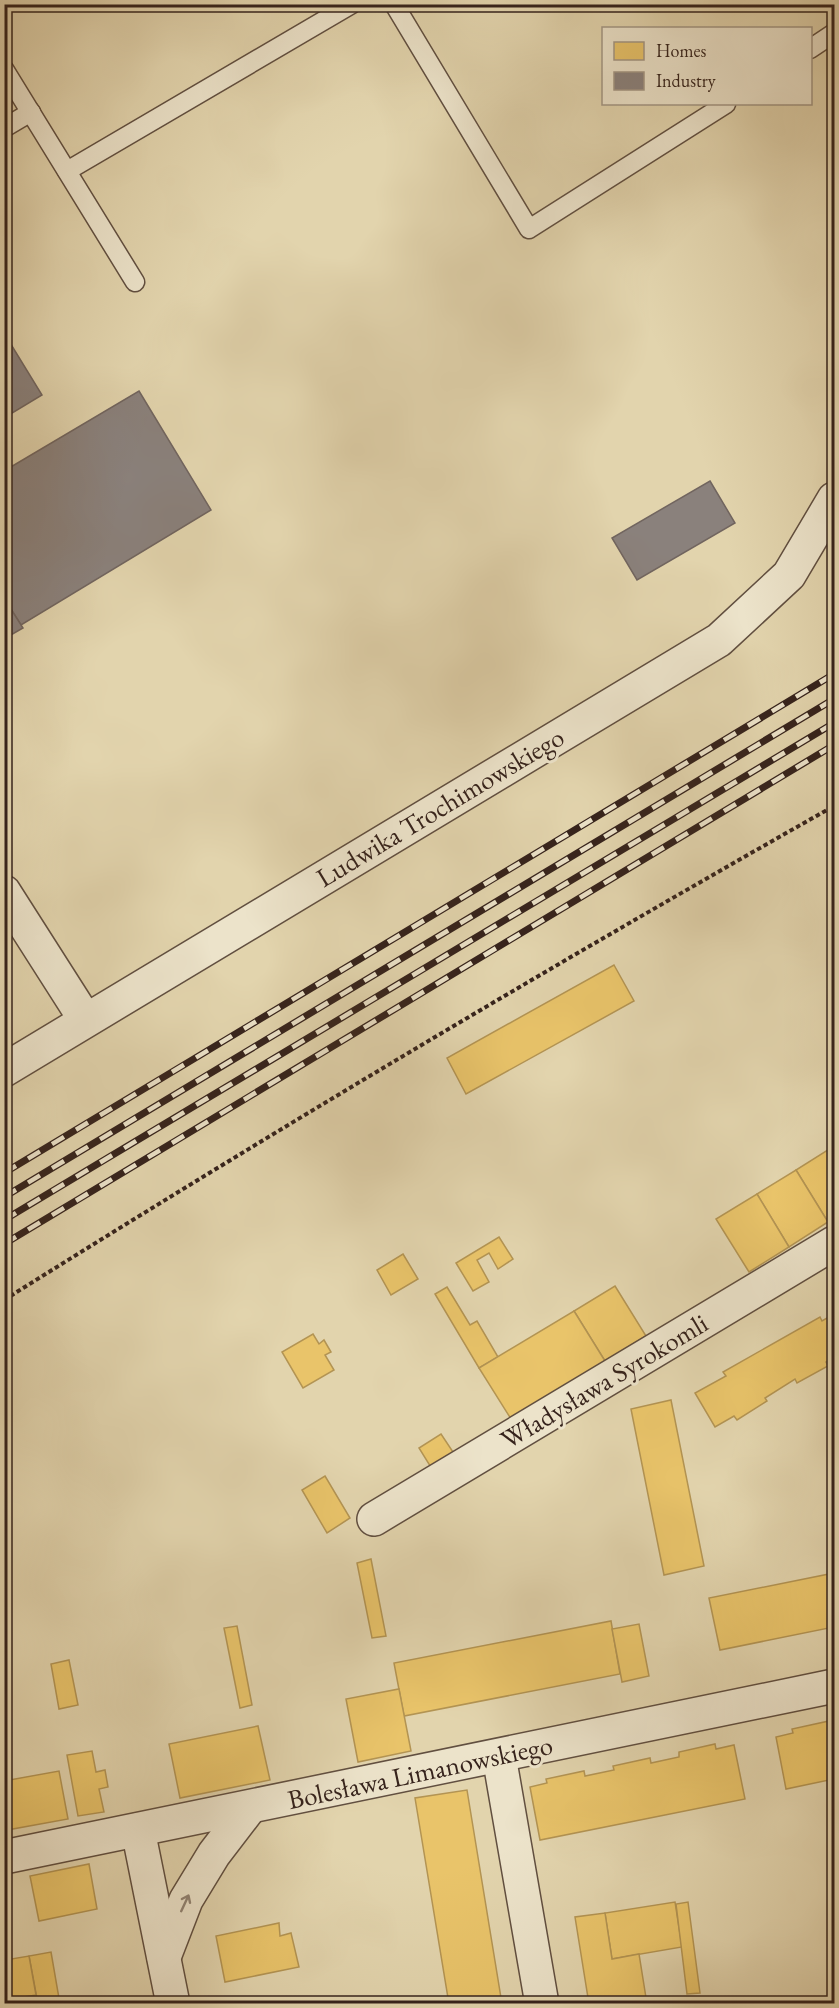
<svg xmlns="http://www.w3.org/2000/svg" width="839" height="2008" font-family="'EB Garamond',serif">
<rect width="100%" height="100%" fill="#e2d4ad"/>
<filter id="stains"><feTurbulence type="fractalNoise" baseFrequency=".00333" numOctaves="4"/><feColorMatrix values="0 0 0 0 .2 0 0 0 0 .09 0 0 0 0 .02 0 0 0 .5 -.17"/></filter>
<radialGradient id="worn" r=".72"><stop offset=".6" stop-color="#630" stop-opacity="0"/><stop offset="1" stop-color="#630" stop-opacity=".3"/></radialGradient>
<g fill="#e9c46a" stroke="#b39453" stroke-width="1.5">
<path d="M614,965L634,1001L466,1094L447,1058Z"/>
<path d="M834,1146V1219L828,1222L796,1170Z"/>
<path d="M796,1170L828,1222L789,1247L757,1194Z"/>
<path d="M757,1194L789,1247L749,1272L716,1219Z"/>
<path d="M499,1237L513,1259L498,1269L489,1253L477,1260L489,1282L473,1291L456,1263Z"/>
<path d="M403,1254L418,1279L391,1295L377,1270Z"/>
<path d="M615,1286L646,1336L605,1361L574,1311Z"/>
<path d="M447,1287L470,1325L477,1321L498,1357L479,1368L435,1294Z"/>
<path d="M574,1311L605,1361L511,1419L479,1368Z"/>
<path d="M834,1314V1357L826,1362L828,1366L797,1383L795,1379L765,1398L767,1401L737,1420L734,1416L715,1427L695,1393L726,1376L723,1372L820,1317L822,1321Z"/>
<path d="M313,1334L319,1344L324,1340L331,1352L325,1355L334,1370L303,1388L282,1352Z"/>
<path d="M671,1400L704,1566L664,1575L631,1409Z"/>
<path d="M441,1434L455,1455L432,1469L419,1448Z"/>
<path d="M325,1476L350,1518L327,1533L302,1490Z"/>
<path d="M371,1559L386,1636L372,1638L357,1563Z"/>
<path d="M834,1573V1627L720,1650L709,1598Z"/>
<path d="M611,1621L620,1674L404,1716L394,1663Z"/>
<path d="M639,1624L649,1676L622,1682L612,1629Z"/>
<path d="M237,1626L252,1705L240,1708L224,1628Z"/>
<path d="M69,1660L78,1705L59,1709L51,1664Z"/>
<path d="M399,1689L411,1751L358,1762L346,1699Z"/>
<path d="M829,1721L830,1725H834V1779L786,1789L776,1737L793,1733L792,1729Z"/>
<path d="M258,1726L270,1780L180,1798L169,1744Z"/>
<path d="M715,1744L716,1749L734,1745L745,1799L540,1840L530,1787L547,1783L546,1779L584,1771L585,1776L614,1770L613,1766L650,1758L651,1763L679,1757V1752Z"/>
<path d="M92,1751L96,1772L105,1770L108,1787L99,1789L104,1812L78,1816L67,1755Z"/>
<path d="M59,1771L68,1819L7,1830L4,1781Z"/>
<path d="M467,1790L502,2004H449L415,1798Z"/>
<path d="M89,1864L97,1909L39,1921L30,1876Z"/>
<path d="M675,1902L682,1947L612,1959L605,1913Z"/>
<path d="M688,1902L700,1993L687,1994L676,1904Z"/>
<path d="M605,1913L612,1959L639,1954L647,2004H589L575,1917Z"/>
<path d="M279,1923L280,1936L291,1933L299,1967L225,1982L216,1936Z"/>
<path d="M51,1952L60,2004H38L29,1956Z"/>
<path d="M29,1956L36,1995L12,1999L5,1960Z"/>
</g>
<g fill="#8a817c" stroke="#71655f" stroke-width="1.5">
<path d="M4,333L42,395L4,418Z"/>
<path d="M139,391L211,510L21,625L9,606L4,609V471Z"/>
<path d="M710,481L735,523L637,580L612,538Z"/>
<path d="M9,606L23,628L4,639V609Z"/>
</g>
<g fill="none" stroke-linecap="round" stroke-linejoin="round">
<g stroke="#614f40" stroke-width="21">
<g id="lane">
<path d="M394,4L529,229L726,104"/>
<path d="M810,49L834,33"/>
<path d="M4,69L135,282"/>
<path d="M4,128L31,112"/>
<path d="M67,171L352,4"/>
</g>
</g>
<g stroke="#614f40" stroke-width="36">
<g id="street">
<path d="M4,892L85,1019"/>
<path d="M4,1070L719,640L789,575L834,499"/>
<path d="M374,1519L834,1243"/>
<path d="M499,1756L542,2004"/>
<path d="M138,1830L173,2004"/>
<path d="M4,1857L834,1686"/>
<path d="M164,1957L186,1900L214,1854L250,1807"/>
</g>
</g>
<path stroke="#36231c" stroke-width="4" stroke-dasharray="4.5 3" stroke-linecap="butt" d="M4,1300C277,1129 554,964 834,806"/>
<use href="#lane" stroke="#ece3ca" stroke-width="18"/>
<use href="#street" stroke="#ece3ca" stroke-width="33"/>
<g stroke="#36231c" stroke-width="7">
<g id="rail">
<path d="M4,1173L834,674"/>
<path d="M4,1197L834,699"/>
<path d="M4,1220L834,723"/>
<path d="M4,1244L834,745"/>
</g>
</g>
<use href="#rail" stroke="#ece3ca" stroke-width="4.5" stroke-dasharray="14" stroke-linecap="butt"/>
</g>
<defs><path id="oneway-shaft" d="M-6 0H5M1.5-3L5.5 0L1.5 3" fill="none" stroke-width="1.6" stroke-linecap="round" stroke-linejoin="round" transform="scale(1.5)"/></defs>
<use stroke="#918373" href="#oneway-shaft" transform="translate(185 1903) rotate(-65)"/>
<g text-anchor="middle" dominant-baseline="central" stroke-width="6" stroke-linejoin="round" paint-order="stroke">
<g font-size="27" fill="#36231c" stroke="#ece3ca">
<text transform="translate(440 807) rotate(-31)">Ludwika Trochimowskiego</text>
<text transform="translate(604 1381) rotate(-31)">Władysława Syrokomli</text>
<text transform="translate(420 1772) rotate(-12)">Bolesława Limanowskiego</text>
</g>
</g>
<rect width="839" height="2008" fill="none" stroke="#e2d4ad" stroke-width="24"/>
<rect x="6" y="6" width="827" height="1996" fill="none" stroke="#36231c" stroke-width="3"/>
<rect x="12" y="12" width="815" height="1984" fill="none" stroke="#36231c" stroke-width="1.5"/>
<rect x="602" y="27" width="210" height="78" fill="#ece3ca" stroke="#a39684" stroke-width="1.5"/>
<rect x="614" y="42" width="30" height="18" fill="#e9c46a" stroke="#a39684" stroke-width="1.5"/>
<text x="656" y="57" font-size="18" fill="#36231c">Homes</text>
<rect x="614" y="72" width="30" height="18" fill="#8a817c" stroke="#a39684" stroke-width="1.5"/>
<text x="656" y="87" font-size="18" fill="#36231c">Industry</text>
<rect width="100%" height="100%" filter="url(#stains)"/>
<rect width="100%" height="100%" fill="url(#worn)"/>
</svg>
